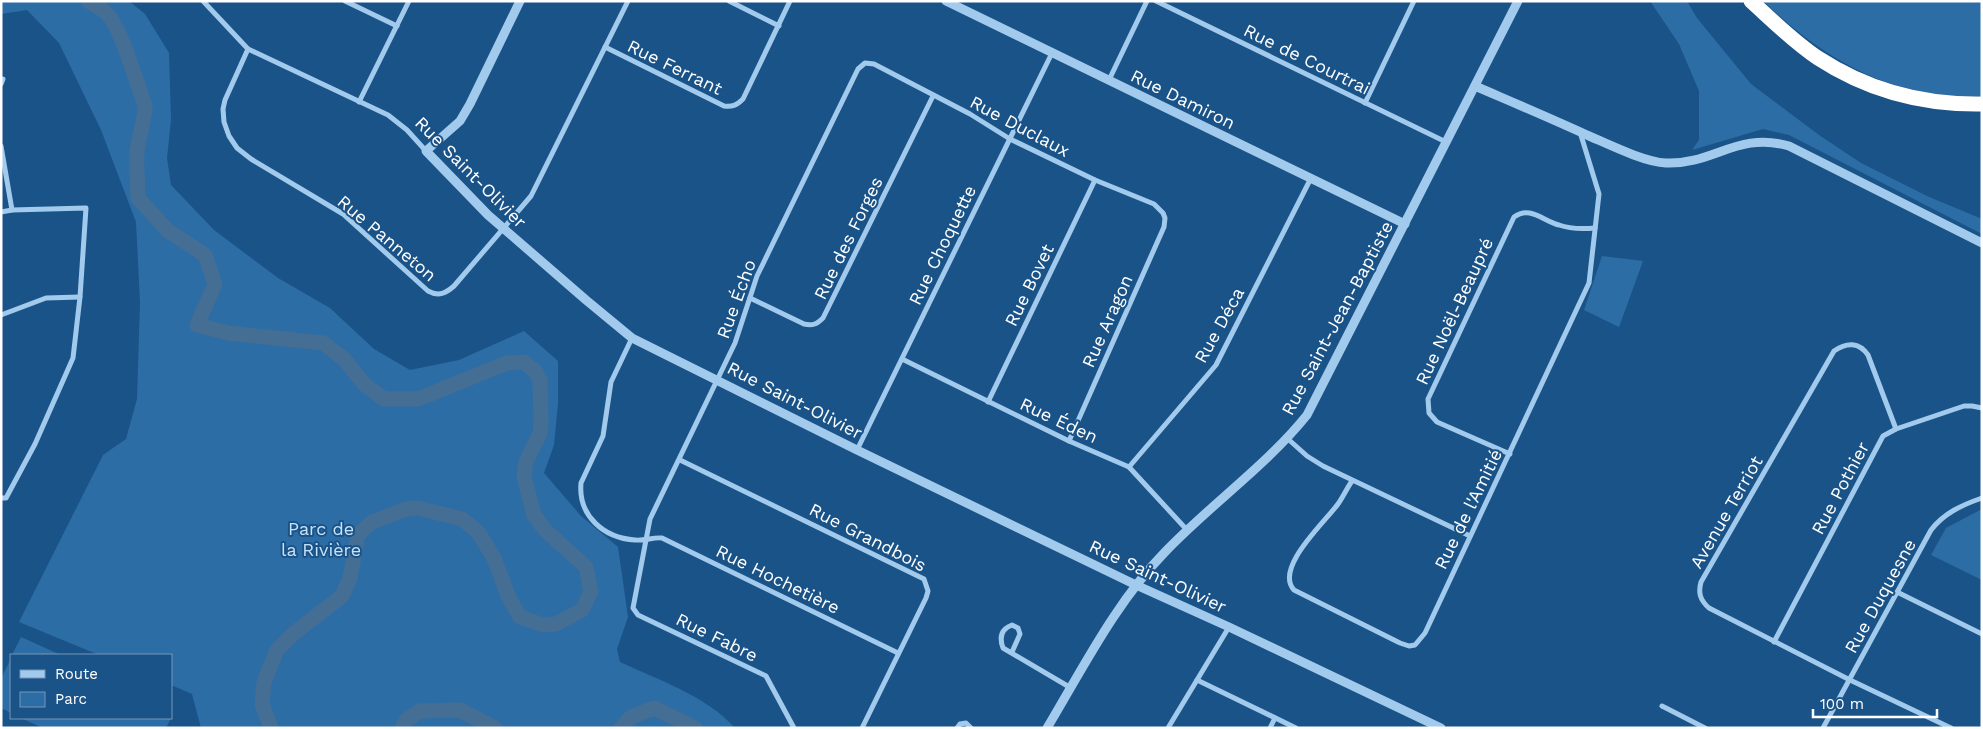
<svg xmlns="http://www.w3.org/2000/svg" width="1983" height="729" font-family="'Work Sans',sans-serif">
<rect width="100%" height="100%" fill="#1a5388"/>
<g fill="#2d6da6">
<path d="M1,1H129L145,14L169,53L171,120L167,158L171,185L214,230L278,278L330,308L374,349L410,370L459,360L524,331L558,361V403L554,445L544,473L581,516L618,547L628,617L617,649L620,662C658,680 707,696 735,728H201L192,694L171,685V655H99L19,622L103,455L126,439L137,399L140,302L136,222L101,130L59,43L27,10L1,14Z"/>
<path d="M1650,1H1687L1697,18L1751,84L1819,135L1861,163L1927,196L1982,219V234L1789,135L1763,129L1692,150L1699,140V91L1679,44Z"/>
<path d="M1763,1H1982V96C1969,96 1956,97 1943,95C1870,87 1815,50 1763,1Z"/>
<path d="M1602,256L1643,261L1619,327L1584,310Z"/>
<path d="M1982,509V580L1931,555L1946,528Z"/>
<path d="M21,637L61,655H12Z"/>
<path d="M11,658V713L1,708V679Z"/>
<path d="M21,718H171L166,728H43Z"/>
</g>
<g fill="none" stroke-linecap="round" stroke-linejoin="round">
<g stroke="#456e95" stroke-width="15">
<path d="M88,1C96,6 104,9 110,17C125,40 135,79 145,105C145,121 139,135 137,151C136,167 138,183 138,198L167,230L205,255L215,284L197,325L228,333L323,343L344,359L364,384L384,399H418L507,363L524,362L536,372L540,380L541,422L540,433L526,462L524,477L534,515L545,530L586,567L591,592L582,610L556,624L543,625L520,617L509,598L494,558L478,532L462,519L418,508L406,509L372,522L358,535L350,578L342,596L293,634L277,650L264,682L262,704L271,728"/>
<path d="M402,728L406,720L420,711L460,710L495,728"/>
<path d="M621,728L631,717L654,708L695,728"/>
</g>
<g stroke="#a2caec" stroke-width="5">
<path d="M203,1L248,49L388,115L407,130L426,151"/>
<path d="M345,1L397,26"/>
<path d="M729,1L779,26"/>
<path d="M1156,1L1446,142"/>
<path d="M605,47L724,106C733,107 737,105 743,99L790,1"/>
<path d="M248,49L225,100L223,109L224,122L229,136L237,148L251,159L343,214L428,291C439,297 446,293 454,286L531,196L628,1"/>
<path d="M1109,80L1147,1"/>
<path d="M1,84L3,79"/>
<path d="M359,102L409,1"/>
<path d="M1365,103L1414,1"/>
<path d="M1,146L12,210"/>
<path d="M1,212L12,210L86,208L80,297L73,358L35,444L6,498H1"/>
<path d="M750,298L804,324C813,326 817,324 823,318L933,96"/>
<path d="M1,315L46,298L80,297"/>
<path d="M632,338L611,382L603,436L581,483C578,516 604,538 635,540C645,541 653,537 662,538L898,653"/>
<path d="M902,359L1069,441L1129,467L1187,530"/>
<path d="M988,402L1095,180"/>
<path d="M1896,429L1868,355C1859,342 1847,342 1834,351L1701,582C1698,593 1700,600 1709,608L1850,680L1951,728"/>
<path d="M1288,439L1307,456L1323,466L1470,536"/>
<path d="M857,450L1052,53"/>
<path d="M1510,454L1437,422L1429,413L1428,399L1514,217C1530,205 1543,221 1559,225C1570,229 1583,229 1595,228"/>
<path d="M680,460L924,579L928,591L926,598L862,728"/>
<path d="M1129,467L1216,365L1310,180"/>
<path d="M1352,481C1347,488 1343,497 1338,504C1325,522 1274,568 1294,590L1400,643L1409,646L1415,645L1425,633L1589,283L1599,194L1580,132"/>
<path d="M1897,592L1982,634"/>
<path d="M1774,642L1883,436L1896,429L1964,406H1972L1982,408"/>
<path d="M1012,652L1020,634L1018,628L1012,625C1001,629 999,637 1003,648L1071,688"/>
<path d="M1197,680L1296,728"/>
<path d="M1662,706L1705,728"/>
<path d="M794,728L766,676L638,615L633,608L650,519L735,343L757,276L858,69L865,63L874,64L970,114L1010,139L1095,180L1154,204L1163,213L1165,218L1164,227L1069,441"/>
<path d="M957,728L960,724L966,723L971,728"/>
<path d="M1168,728L1229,627"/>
<path d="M1270,728L1275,718"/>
<path d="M1823,728L1931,530C1944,513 1962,505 1982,498"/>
</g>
<g stroke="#a2caec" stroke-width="9">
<path d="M520,1L470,104L460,121L426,151L488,215L586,300L632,338L857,450L1136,585L1229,627L1441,728"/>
<path d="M946,1L1405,224"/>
<path d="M1475,86C1512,102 1550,118 1587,135C1608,144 1644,162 1666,163C1713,165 1738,131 1789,146L1982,243"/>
<path d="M1047,728C1083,668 1116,602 1165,552C1211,504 1266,466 1307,415L1518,1"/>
</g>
<path stroke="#fff" stroke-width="15" d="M1751,1C1773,21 1794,42 1818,58C1867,90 1924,105 1982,104"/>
</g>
<g text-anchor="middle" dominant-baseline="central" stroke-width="4" stroke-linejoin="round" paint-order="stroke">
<g font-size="18" fill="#fff" stroke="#1a5388">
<text transform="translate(1307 59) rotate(26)">Rue de Courtrai</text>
<text transform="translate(675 67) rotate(26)">Rue Ferrant</text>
<text transform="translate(1183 99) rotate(26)">Rue Damiron</text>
<text transform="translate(1020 126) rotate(28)">Rue Duclaux</text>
<text transform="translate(471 172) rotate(45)">Rue Saint-Olivier</text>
<text transform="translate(387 238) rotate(40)">Rue Panneton</text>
<text transform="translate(848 238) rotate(-64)">Rue des Forges</text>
<text transform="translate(942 245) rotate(-64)">Rue Choquette</text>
<text transform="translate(1029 285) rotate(-64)">Rue Bovet</text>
<text transform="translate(736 299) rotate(-70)">Rue Écho</text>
<text transform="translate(1454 311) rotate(-65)">Rue Noël-Beaupré</text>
<text transform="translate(1337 318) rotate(-62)">Rue Saint-Jean-Baptiste</text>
<text transform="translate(1107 321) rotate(-66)">Rue Aragon</text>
<text transform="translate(1219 325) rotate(-61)">Rue Déca</text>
<text transform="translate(795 400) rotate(27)">Rue Saint-Olivier</text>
<text transform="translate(1059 420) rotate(25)">Rue Éden</text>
<text transform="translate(1840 488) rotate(-62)">Rue Pothier</text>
<text transform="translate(1468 509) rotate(-64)">Rue de l'Amitié</text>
<text transform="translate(1726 512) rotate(-60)">Avenue Terriot</text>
<text transform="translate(868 537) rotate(27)">Rue Grandbois</text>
<text transform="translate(1158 576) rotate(25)">Rue Saint-Olivier</text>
<text transform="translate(778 579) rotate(26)">Rue Hochetière</text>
<text transform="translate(1880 596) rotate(-61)">Rue Duquesne</text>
<text transform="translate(717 637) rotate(26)">Rue Fabre</text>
</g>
<g font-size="18" fill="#c8e2f9" stroke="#1a5388">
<text x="321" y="528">Parc de<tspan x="321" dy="21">la Rivière</tspan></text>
</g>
</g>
<rect width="1983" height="729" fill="none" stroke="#ffffff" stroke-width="5"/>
<rect x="10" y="654" width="162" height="65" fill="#1a5388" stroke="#7698b8"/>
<rect x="20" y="670" width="25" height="8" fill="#a2caec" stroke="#7698b8"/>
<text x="55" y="679" font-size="15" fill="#ffffff">Route</text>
<rect x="20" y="692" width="25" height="15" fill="#2d6da6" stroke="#7698b8"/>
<text x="55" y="704" font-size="15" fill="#ffffff">Parc</text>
<path d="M1813 709v8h124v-8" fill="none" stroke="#ffffff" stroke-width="2.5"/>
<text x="1820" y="709" font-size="15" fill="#ffffff" stroke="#1a5388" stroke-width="4" paint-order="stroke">100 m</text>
</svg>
